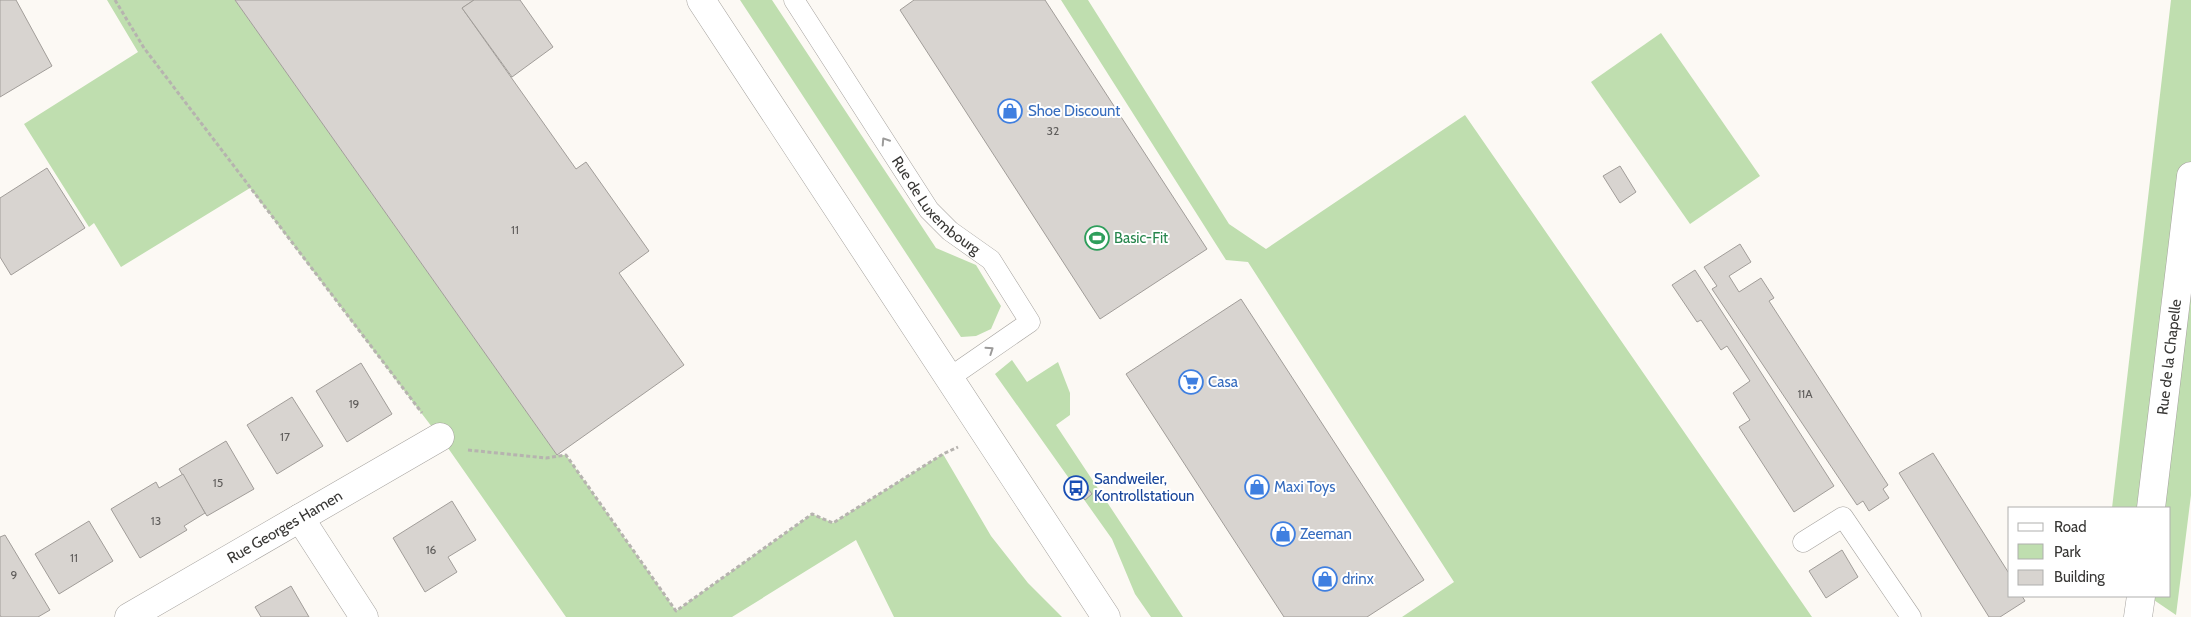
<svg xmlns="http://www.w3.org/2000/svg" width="2191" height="617" font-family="Cabin,sans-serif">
<rect width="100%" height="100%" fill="#fcf9f4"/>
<g fill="#bfdeaf">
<path d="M107,0H235L557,455H566L676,611L812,514L833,523L943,454L991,536L1028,583L1062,617H894L856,540L732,617H566L448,448L250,188L121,267L94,223L89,227L24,124L138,52Z"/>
<path d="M740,0H772L936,248L976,265L1001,306L991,329L976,336L961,337Z"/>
<path d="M1061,0H1088L1229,224L1266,249L1465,115L1812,617H1402L1454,582L1248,262L1226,260Z"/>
<path d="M2171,0H2191V495L2176,615L2148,596H2170V508H2112Z"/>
<path d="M1661,33L1760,176L1690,224L1591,82Z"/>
<path d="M1012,360L1027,382L1058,362L1070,393V415L1056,425L1183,617H1151L1135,594L1112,539L995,374Z"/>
</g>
<g fill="#d8d4d0" stroke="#a19d99">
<path d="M0,0H16L52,66L0,97Z"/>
<path d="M235,0H474L462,8L576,169L586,162L649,251L619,273L684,365L557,455Z"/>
<path d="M474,0H520L553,47L512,77L462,8Z"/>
<path d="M914,0H1045L1207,249L1100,319L900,10Z"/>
<path d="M1620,166L1636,192L1620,203L1603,176Z"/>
<path d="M47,168L85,228L11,275L0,257V198Z"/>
<path d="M1740,244L1751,262L1729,276L1739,292L1761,278L1774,298L1769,301L1888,485L1883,489L1889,498L1869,511L1863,501L1857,505L1712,289L1717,286L1704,267Z"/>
<path d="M1695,270L1834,486L1794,512L1739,427L1750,420L1733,393L1750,381L1727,346L1721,350L1701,320L1697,322L1672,285Z"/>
<path d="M1241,299L1424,580L1367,617H1284L1126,374Z"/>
<path d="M361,363L392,414L347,442L316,391Z"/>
<path d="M292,397L323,446L277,474L247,425Z"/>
<path d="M226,441L254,489L207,516L179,469Z"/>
<path d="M1933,453L2010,575V596H2022L2025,601L2000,617H1989L1899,473Z"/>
<path d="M183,474L205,513L184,526L187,530L140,558L111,509L156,482L159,488Z"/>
<path d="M1081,479L1092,494L1085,500L1073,484Z"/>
<path d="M452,501L476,540L448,557L457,572L425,592L393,538Z"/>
<path d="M89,521L113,561L59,594L35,554Z"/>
<path d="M5,535L50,610L38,617H1L0,615V537Z"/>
<path d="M1842,550L1858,577L1826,598L1809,571Z"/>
<path d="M291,586L309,617H261L255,607Z"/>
</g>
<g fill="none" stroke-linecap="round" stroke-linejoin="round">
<g stroke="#a5a29e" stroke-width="21">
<g id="lane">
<path id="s1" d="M794,0L929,210L950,231L991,260L1030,322L949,378"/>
<path d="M1803,542L1843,517L1911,617"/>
</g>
</g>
<g stroke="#a5a29e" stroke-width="29">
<g id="street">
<path id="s2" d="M2151,508L2191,176"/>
<path d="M300,518L364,617"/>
<path id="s3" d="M129,617L440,437"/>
<path d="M2138,617L2141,596"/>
</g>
</g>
<g stroke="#a5a29e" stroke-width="29">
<path id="secondary" d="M701,0L1106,617"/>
</g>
<g stroke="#b6b3af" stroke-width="3" stroke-dasharray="4 2.5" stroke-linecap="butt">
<path d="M115,0L144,48L422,413"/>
<path d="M468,450L546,458L566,455L676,611L812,514L833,523L943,454L958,447"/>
</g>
<use href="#lane" stroke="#fff" stroke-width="20"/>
<use href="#street" stroke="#fff" stroke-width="28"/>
<use href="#secondary" stroke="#fff" stroke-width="28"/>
</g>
<defs><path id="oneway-chevron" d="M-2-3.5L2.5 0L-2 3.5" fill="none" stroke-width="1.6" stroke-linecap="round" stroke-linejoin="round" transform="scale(1.25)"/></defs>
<g stroke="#9c9b9a">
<use href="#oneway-chevron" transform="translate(885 141) rotate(-123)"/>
<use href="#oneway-chevron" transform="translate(990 350) rotate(-34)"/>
</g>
<defs>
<g id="shop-ring" transform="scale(1.25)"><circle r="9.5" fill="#fff" stroke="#3f7fe0" stroke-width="1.5"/><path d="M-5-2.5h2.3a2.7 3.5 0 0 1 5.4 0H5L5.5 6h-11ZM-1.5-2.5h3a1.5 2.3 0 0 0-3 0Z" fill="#3f7fe0"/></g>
<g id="stadium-ring" transform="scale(1.25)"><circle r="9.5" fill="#fff" stroke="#2e9e5b" stroke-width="1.5"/><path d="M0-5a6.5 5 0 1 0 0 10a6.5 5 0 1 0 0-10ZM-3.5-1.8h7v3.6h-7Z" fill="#2e9e5b"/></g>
<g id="supermarket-ring" transform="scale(1.25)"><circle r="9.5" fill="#fff" stroke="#3f7fe0" stroke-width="1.5"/><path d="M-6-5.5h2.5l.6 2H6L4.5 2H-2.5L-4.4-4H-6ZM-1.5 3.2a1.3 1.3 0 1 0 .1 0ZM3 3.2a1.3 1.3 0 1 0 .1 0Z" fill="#3f7fe0"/></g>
<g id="bus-ring" transform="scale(1.25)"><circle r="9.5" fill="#fff" stroke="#1a4fb4" stroke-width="1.5"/><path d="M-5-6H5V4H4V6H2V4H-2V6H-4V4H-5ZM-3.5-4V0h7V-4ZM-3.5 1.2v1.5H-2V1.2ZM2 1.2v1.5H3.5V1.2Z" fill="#1a4fb4"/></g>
</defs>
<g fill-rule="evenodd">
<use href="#shop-ring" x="1010" y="111"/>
<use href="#stadium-ring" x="1097" y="238"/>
<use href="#supermarket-ring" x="1191" y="382"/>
<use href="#shop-ring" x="1257" y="487"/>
<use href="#bus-ring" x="1076" y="488"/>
<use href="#shop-ring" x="1283" y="534"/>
<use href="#shop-ring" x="1325" y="579"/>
</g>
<g text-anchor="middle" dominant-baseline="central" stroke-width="4" stroke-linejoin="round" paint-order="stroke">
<g font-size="12" fill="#605e5c">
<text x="1053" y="130">32</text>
<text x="515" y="229">11</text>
<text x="1805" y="393">11A</text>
<text x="354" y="403">19</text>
<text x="285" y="436">17</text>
<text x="218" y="482">15</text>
<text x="156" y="520">13</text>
<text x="431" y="549">16</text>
<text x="74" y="557">11</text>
<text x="14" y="574">9</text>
</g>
<g font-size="15" fill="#366cbe" stroke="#fff" text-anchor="start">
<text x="1028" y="111">Shoe Discount</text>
<text x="1208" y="382">Casa</text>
<text x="1274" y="487">Maxi Toys</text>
<text x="1300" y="534">Zeeman</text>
<text x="1342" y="579">drinx</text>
</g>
<g font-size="15" fill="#383735" stroke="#fff">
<text stroke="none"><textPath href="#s1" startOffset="251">Rue de Luxembourg</textPath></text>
<text stroke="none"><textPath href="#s2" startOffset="152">Rue de la Chapelle</textPath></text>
<text stroke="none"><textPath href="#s3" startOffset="180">Rue Georges Hamen</textPath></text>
</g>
<g font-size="15" fill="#27864d" stroke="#fff" text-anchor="start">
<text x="1114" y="238">Basic-Fit</text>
</g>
<g font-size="15" fill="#164399" stroke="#fff" text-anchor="start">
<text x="1094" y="479">Sandweiler,<tspan x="1094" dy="17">Kontrollstatioun</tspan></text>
</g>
</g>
<rect x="2008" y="507" width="162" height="90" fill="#ffffff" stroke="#afafae"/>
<rect x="2018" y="523" width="25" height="8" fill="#ffffff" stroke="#afafae"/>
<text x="2054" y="532" font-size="15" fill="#383735">Road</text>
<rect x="2018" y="544" width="25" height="15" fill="#bfdeaf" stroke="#afafae"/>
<text x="2054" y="557" font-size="15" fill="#383735">Park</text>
<rect x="2018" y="570" width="25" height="15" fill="#d8d4d0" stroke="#afafae"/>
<text x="2054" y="582" font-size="15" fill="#383735">Building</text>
</svg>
